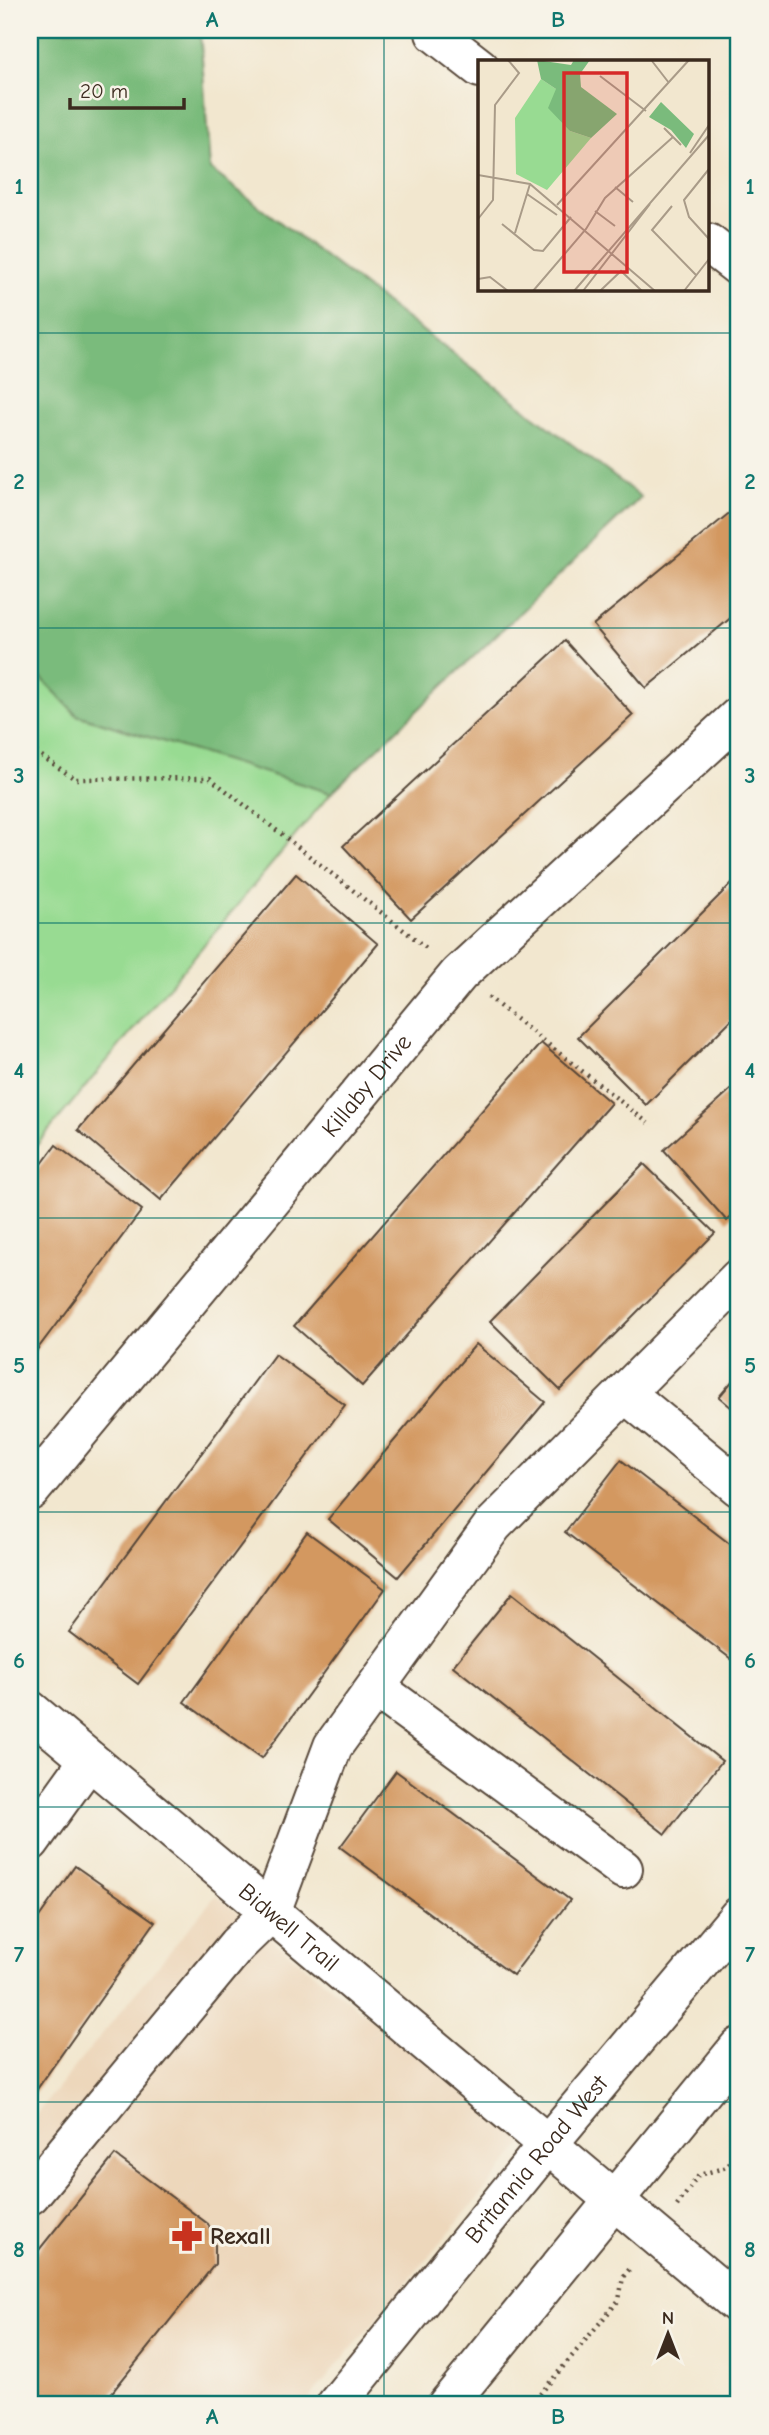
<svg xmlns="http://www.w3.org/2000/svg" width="769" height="2435" viewBox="0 0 769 2435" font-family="'Comic Neue',sans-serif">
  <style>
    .built { fill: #edd7bb }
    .green { fill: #98db92; stroke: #6a8258; stroke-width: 2 }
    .forest { fill: #7abb7c; stroke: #5a724d; stroke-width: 2 }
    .building { fill: #d39860 }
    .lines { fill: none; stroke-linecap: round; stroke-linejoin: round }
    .minor-casing { stroke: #564639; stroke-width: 42 }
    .major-casing { stroke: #564639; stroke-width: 42 }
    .path { stroke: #564639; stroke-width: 4.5; stroke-dasharray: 2 5; stroke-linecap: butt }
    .minor { stroke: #fff; stroke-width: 38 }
    .major { stroke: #fff; stroke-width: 38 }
    .grid { fill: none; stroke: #0f766e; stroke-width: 2; stroke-opacity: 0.55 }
    .labels { text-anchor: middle; stroke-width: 6; stroke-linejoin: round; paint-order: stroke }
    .street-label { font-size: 24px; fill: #3b2a1e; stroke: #f7f3e8 }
    .poi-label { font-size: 24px; font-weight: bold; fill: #3b2a1e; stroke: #f7f3e8; text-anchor: start }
    .inset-road { fill: none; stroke: #a99b88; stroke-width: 2 }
    .view { fill: #d62828; fill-opacity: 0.15; stroke: #d62828; stroke-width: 3.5 }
    .inset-edge { fill: none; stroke: #3b2a1e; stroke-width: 3.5 }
    .neatline { fill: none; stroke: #0f766e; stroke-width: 2.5 }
    .grid-label { font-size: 23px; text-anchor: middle; font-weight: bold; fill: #0f766e }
  </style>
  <rect width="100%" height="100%" fill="#f7f3e8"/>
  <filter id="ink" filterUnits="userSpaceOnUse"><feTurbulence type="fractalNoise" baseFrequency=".0143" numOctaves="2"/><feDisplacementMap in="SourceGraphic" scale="14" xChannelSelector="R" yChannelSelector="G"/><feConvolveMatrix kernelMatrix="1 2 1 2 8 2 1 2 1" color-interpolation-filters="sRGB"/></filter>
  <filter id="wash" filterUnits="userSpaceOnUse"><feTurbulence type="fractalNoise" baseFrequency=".00686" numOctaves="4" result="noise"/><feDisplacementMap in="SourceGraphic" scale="28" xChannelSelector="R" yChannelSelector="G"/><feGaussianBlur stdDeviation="1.57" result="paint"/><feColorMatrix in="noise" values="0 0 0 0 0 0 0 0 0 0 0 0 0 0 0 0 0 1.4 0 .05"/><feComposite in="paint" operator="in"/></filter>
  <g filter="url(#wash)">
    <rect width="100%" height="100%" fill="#f2e7cf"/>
    <path class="built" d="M216,1895L525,2142L304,2405H30V2122Z"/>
    <path class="green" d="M30,666L77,715L331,793L30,1153Z"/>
    <path class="forest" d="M30,30H200L210,169L641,497L331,793L77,715L30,666Z"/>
    <g id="blocks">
      <g class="building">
        <path d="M739,505V611L646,688L593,625Z"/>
        <path d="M565,641L633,715L411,919L343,846Z"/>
        <path d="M296,874L378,944L161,1200L78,1130Z"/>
        <path d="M739,876V1012L646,1105L578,1037Z"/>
        <path d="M541,1043L611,1103L362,1386L294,1326Z"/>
        <path d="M739,1082V1210L727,1221L664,1150Z"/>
        <path d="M56,1145L142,1210L30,1359V1180Z"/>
        <path d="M644,1164L715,1233L560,1390L490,1321Z"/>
        <path d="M476,1344L545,1402L398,1577L328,1519Z"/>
        <path d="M275,1354L345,1405L138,1684L69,1632Z"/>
        <path d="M739,1373V1414L719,1397Z"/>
        <path d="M621,1460L739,1551V1665L565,1532Z"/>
        <path d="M307,1532L385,1589L262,1758L184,1702Z"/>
        <path d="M512,1593L722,1761L665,1834L453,1666Z"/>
        <path d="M396,1771L570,1900L513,1975L340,1847Z"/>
        <path d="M75,1866L155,1922L30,2099V1930Z"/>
        <path d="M115,2155L208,2224L215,2239V2264L102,2405H30V2261Z"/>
      </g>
    </g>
  </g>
  <g filter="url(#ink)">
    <use href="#blocks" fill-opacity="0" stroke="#564639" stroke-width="2"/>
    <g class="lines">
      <defs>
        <g id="minor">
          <path d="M435,33L480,68"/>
          <path d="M708,243L739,267"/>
          <path d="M625,1393L739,1487"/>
          <path id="s1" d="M30,1491L459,974L739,716"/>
          <path d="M376,1688L623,1869"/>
          <path id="s2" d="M30,1710L739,2305"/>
          <path d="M30,1842L89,1760"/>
          <path d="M30,2195L237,1945L271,1912L333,1746L493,1525L739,1278"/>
        </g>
        <g id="major">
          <path id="s3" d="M336,2405L548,2144L739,1916"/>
          <path d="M447,2405L739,2047"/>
        </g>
      </defs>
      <use href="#minor" class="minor-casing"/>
      <use href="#major" class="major-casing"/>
      <g class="path">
        <path d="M30,748L75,779L210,778L429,950"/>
        <path d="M488,997L648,1123"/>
        <path d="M677,2206L699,2175L727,2167L739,2151"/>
        <path d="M531,2405L619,2300L623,2277L632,2266"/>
      </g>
      <use href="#minor" class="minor"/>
      <use href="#major" class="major"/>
    </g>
  </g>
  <path class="grid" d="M384,30V2405M30,333H739M30,628H739M30,923H739M30,1218H739M30,1512H739M30,1807H739M30,2102H739"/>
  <defs>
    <symbol id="pharmacy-bare" viewBox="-9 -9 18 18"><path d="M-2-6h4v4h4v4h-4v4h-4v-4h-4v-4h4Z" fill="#c8321e" stroke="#f7f3e8" stroke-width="2.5" paint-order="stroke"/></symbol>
  </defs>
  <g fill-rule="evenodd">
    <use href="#pharmacy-bare" x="165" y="2214" width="44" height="44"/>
  </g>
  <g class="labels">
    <g class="street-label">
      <text dy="8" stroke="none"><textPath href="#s1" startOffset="527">Killaby Drive</textPath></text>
      <text dy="8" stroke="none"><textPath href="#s2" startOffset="338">Bidwell Trail</textPath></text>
      <text dy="8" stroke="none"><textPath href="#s3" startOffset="317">Britannia Road West</textPath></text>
    </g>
    <g class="poi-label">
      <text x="210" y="2244">Rexall</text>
    </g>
  </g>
  <g transform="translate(478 60)">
    <rect width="231" height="231" fill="#f2e7cf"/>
    <path d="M63,19L78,29L92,71L113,78L69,130L38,114L37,58Z" fill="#98db92"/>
    <path d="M59,0L93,5L96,0H112L102,14L103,27L139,54L113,78L92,71L70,48L78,29L63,19ZM183,42L216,74L208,88L193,70L171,57Z" fill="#7abb7c"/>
    <path class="inset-road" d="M174,1L191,23M122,16L168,51M186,68L203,85M212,93L231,65M231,109L206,140L211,157L231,179M0,115L52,124L177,231M137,127L155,142M49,134L79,155M79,145L211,0M194,146L174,170L218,215M117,151L137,166M0,159L15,140L17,45L41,13L30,0M24,164L56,190L65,191L93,157M37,173L52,124M0,219L12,217L30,231M55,231L108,169L127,138L195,77M96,231L231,75M105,231L172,144M122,231L143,211L164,231M206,231L231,199"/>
    <path class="view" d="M86,13H149V212H86Z"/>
    <rect width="231" height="231" class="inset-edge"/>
  </g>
  <rect width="769" height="2435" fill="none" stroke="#f7f3e8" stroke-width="77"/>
  <g transform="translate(668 2334)" stroke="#f7f3e8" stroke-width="5" paint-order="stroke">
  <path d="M0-5L12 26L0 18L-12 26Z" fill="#3b2a1e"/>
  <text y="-10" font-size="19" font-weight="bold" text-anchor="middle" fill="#3b2a1e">N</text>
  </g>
  <path d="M70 98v10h114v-10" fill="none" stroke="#3b2a1e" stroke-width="3.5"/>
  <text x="80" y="98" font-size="21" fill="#3b2a1e" stroke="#f7f3e8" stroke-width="5" paint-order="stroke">20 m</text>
  <rect x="38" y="38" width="692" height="2358" class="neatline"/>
  <g class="grid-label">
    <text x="212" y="27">A</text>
    <text x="558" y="27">B</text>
    <text x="19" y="194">1</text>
    <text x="750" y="194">1</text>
    <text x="19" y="489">2</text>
    <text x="750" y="489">2</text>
    <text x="19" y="783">3</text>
    <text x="750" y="783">3</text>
    <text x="19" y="1078">4</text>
    <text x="750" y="1078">4</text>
    <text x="19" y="1373">5</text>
    <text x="750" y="1373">5</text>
    <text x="19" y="1668">6</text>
    <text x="750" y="1668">6</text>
    <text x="19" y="1962">7</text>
    <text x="750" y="1962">7</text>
    <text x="19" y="2257">8</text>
    <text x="750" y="2257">8</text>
    <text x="212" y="2424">A</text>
    <text x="558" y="2424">B</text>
  </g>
</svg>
